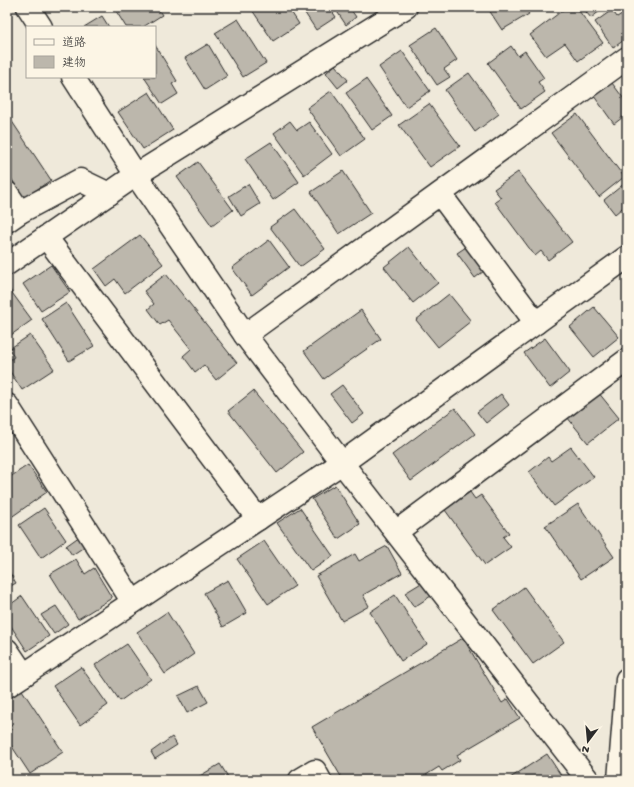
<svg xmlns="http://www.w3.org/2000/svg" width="634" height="787" viewBox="0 0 634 787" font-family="'Gochi Hand','Klee One',sans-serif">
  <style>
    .building { fill: #bcb7ac; stroke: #2b2b2b }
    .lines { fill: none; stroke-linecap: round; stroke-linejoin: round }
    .minor-casing { stroke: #2b2b2b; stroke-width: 25 }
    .minor { stroke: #fcf5e5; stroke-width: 22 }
  </style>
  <rect width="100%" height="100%" fill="#efe9da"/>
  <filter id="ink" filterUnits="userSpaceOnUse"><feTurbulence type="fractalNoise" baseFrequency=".025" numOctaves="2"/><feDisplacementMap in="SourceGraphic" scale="8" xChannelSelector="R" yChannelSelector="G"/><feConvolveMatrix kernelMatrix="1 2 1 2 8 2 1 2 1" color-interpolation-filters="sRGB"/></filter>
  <g filter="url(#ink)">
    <g class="building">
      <path d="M122,7H157L162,15L143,27H126L116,11Z"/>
      <path d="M250,7H288L299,24L273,41Z"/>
      <path d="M301,7H329L336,17L316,30Z"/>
      <path d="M334,7H349L356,17L346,25Z"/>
      <path d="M487,7H524L529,14L502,30Z"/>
      <path d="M567,7H576L603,43L578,61L565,43L546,56L530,35Z"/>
      <path d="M582,7H605L591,18Z"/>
      <path d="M612,10L617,17L627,11V38L613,48L595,22Z"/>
      <path d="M102,16L109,27H84Z"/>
      <path d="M238,19L266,63L243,77L215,33Z"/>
      <path d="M436,28L457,60L444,69L450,77L437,85L410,45Z"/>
      <path d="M208,44L227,76L205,90L185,58Z"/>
      <path d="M155,45L177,81L172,84L178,94L162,104L144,77H155Z"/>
      <path d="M511,46L518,56L525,51L544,78L538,82L545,92L521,109L488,63Z"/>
      <path d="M402,51L430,91L406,107L379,67Z"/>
      <path d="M335,65L348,80L338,88L326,73Z"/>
      <path d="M469,73L499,114L475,132L445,90Z"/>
      <path d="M366,79L392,116L372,130L346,93Z"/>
      <path d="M609,79L627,103V114L614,124L591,92Z"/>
      <path d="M331,91L365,139L341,156L307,108Z"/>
      <path d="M149,92L173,130L143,149L118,112Z"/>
      <path d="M429,104L460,146L430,167L399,125Z"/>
      <path d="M7,114L51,180L24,198L7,172Z"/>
      <path d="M577,114L624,177L599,197L551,133Z"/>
      <path d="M290,121L297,130L309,122L332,154L304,175L274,133Z"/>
      <path d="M271,142L299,182L273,200L245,159Z"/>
      <path d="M198,162L233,210L212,226L177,177Z"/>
      <path d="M343,171L371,213L339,234L311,192Z"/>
      <path d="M518,172L572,242L548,260L541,251L535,256L495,202L501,198L494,189Z"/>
      <path d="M625,183L627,185V204L615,214L604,200Z"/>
      <path d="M248,184L260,204L241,216L229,196Z"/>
      <path d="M295,209L325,249L300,267L270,227Z"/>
      <path d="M140,235L163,264L125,293L115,279L106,286L94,269Z"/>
      <path d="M269,240L289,267L252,295L232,268Z"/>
      <path d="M409,247L438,283L413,303L384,267Z"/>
      <path d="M466,247L484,271L475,278L457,253Z"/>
      <path d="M51,265L70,292L41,311L23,284Z"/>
      <path d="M166,274L237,363L216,380L204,365L195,372L183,356L191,349L168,320L160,325L148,309L154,304L144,291Z"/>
      <path d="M7,286L32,320L7,338Z"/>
      <path d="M449,294L471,321L438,347L416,320Z"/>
      <path d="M66,303L94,346L69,361L42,319Z"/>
      <path d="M594,307L619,337L594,357L570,327Z"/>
      <path d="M361,310L381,339L324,379L304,351Z"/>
      <path d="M30,335L54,369L22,390L7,367V362L14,357L9,349Z"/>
      <path d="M545,338L570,372L550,388L524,353Z"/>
      <path d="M342,385L364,414L352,423L330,394Z"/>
      <path d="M253,391L303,452L277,473L228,411Z"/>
      <path d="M598,392L619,418L588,443L567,417Z"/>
      <path d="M501,394L509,405L486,423L477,412Z"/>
      <path d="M455,408L475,434L411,481L392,455Z"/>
      <path d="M571,447L594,477L554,506L529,472L548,457L551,461Z"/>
      <path d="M28,465L47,492L10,518L7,513V479Z"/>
      <path d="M335,485L360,524L338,539L312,499Z"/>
      <path d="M470,492L475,499L481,495L509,533L503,537L511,547L485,565L445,510Z"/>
      <path d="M578,504L614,557L581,579L545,526Z"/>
      <path d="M44,508L66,540L41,558L19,525Z"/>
      <path d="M300,508L333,556L311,571L277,523Z"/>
      <path d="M80,536L87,545L72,555L66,546Z"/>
      <path d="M264,541L295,586L268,604L237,559Z"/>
      <path d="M387,546L402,573L363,595L369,606L342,621L316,576L355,554L359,561Z"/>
      <path d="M76,559L85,574L94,568L112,598L78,619L50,574Z"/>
      <path d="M7,568L16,583L7,588Z"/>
      <path d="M228,580L247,613L223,627L204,593Z"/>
      <path d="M423,582L431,596L414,607L405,593Z"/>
      <path d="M524,587L564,642L533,664L493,610Z"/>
      <path d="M395,595L427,644L401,661L370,612Z"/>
      <path d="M22,596L49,636L27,651L7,620V607Z"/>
      <path d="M56,606L68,624L54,634L41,615Z"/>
      <path d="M167,612L194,654L165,674L137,632Z"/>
      <path d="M463,638L502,703L508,699L520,718L457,755L460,760L442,771L439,767L418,780H343L312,727Z"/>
      <path d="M127,644L151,679L120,701L95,665Z"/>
      <path d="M81,667L108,705L80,725L53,686Z"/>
      <path d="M199,686L208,702L187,713L178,696Z"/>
      <path d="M22,690L63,752L30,774L7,739V733L13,728L7,719V700Z"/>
      <path d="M172,737L177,745L155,759L151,752Z"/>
      <path d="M547,754L564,780H507Z"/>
      <path d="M220,764L230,780H193Z"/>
    </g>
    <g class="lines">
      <defs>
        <g id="minor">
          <path d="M28,7L41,27"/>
          <path d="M73,77L136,175L245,335L342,463L588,780"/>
          <path d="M7,193L20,212"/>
          <path d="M440,194L536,323"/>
          <path d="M7,221L20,212L80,180L109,194"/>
          <path d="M46,237L258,519"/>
          <path d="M7,264L136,175L406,7"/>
          <path d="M245,335L627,58"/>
          <path d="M7,405L133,602"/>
          <path d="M396,532L627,360"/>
          <path d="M7,650L24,675"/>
          <path d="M7,686L342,463L627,257"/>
          <path d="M300,780L315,771L320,780"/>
          <path d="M619,780L627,679"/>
        </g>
      </defs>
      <use href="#minor" class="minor-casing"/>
      <use href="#minor" class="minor"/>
    </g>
  </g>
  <rect width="634" height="787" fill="none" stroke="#fcf5e5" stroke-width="24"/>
  <rect x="12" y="12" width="610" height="763" fill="none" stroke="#2b2b2b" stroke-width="1.5" filter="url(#ink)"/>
  <rect x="26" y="26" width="130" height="52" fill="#fcf5e5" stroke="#a8a49b"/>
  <rect x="34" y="39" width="20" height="6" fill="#fcf5e5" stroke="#a8a49b"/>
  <text x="62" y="46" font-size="12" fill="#2b2b2b">道路</text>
  <rect x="34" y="56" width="20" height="12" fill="#bcb7ac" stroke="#a8a49b"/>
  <text x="62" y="66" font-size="12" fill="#2b2b2b">建物</text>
  <g transform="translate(588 741) rotate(196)" stroke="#fcf5e5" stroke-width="3" paint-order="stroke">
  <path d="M0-3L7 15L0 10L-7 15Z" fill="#2b2b2b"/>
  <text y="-6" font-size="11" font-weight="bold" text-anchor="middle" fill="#2b2b2b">N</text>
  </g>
</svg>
